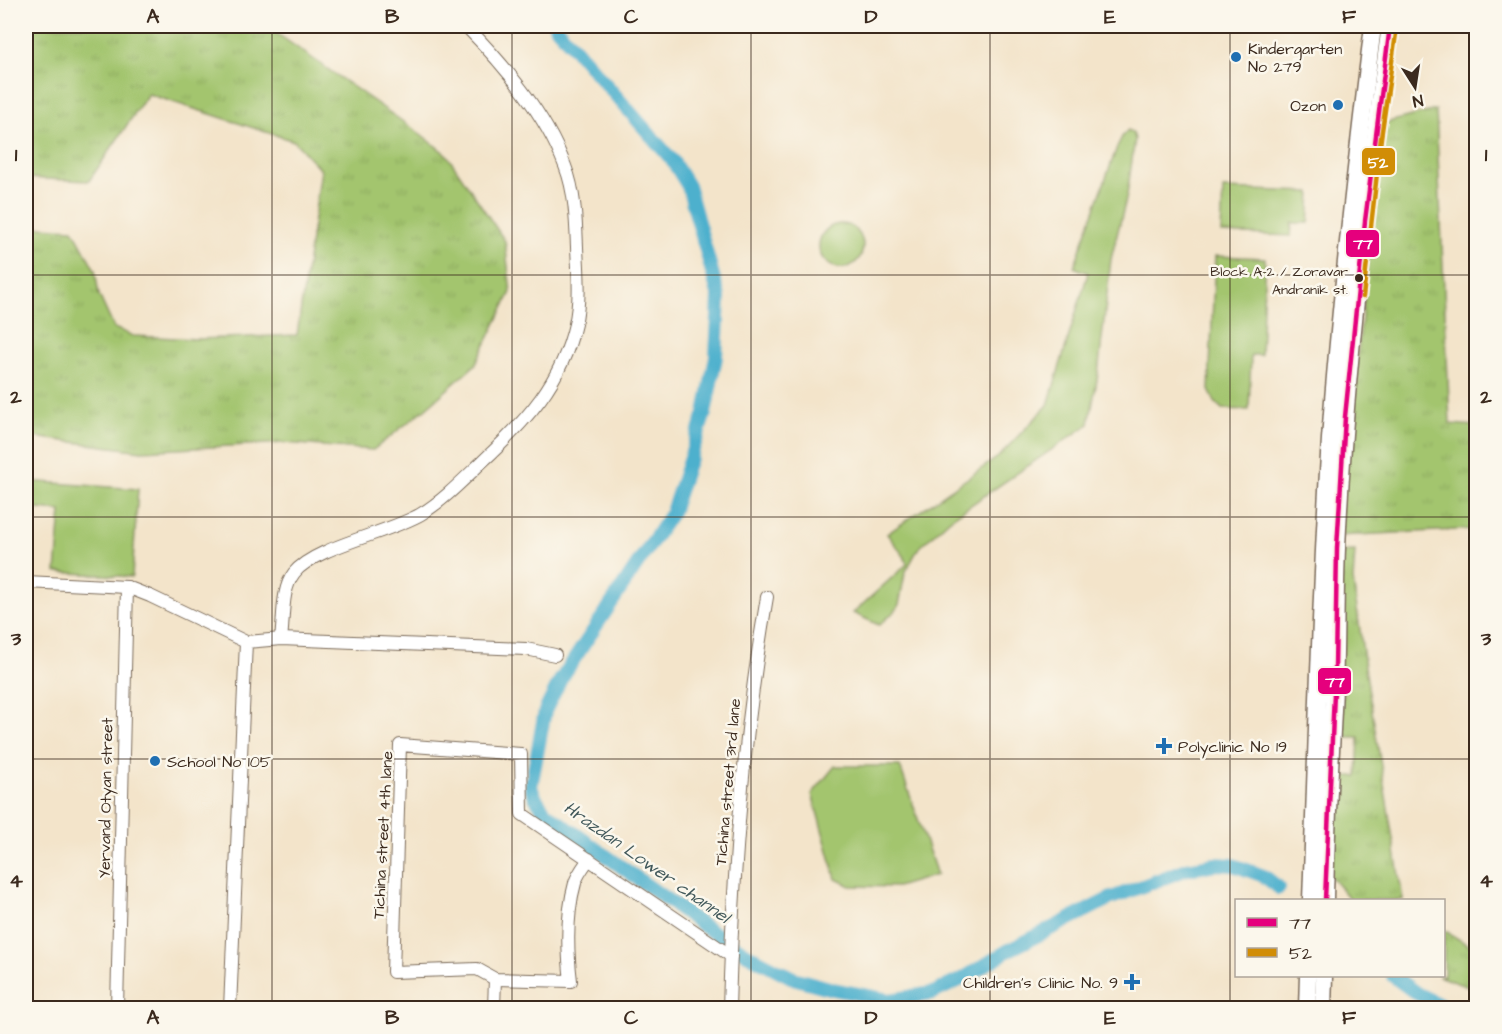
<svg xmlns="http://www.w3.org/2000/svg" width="1502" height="1034" viewBox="0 0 1502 1034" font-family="'Architects Daughter',sans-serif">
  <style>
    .grass { fill: #a3c56e; stroke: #6f7846; stroke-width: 1.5 }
    .park { fill: url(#park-tufts); stroke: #6f7846; stroke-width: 1.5 }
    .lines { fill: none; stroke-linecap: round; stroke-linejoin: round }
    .canal { stroke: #4eb0cd; stroke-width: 14 }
    .minor-casing { stroke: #7b6b5a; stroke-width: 14 }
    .secondary-casing { stroke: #7b6b5a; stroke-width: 19 }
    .minor { stroke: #fff; stroke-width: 12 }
    .secondary { stroke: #fff; stroke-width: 16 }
    .bus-1-casing { stroke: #fbf7ec; stroke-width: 9 }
    .bus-2-casing { stroke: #fbf7ec; stroke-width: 9 }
    .bus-1 { stroke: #e5007d; stroke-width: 4.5 }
    .bus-2 { stroke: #d18d06; stroke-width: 4.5 }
    .grid { fill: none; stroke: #3b2a1e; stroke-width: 1.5; stroke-opacity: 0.55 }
    .poi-dot { fill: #1f6fb2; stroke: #fbf7ec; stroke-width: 2 }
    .bus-dot { fill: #3b2a1e; stroke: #fbf7ec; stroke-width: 2 }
    .labels { text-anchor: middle; stroke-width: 5; stroke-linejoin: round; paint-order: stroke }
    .bus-label { font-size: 14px; fill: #3b2a1e; stroke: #fbf7ec; text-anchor: end }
    .poi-label { font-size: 16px; fill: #3b2a1e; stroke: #fbf7ec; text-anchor: start }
    .street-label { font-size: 16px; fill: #3b2a1e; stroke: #fbf7ec }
    .water-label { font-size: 18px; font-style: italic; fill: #42595b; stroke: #fbf7ec }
    .line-badge { stroke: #fbf7ec; stroke-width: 2 }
    .badge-label { font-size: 16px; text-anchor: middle; font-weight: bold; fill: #fff }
    .neatline { fill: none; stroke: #3b2a1e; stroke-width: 2 }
    .grid-label { font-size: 20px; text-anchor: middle; font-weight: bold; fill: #3b2a1e }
  </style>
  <defs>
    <pattern id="park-tufts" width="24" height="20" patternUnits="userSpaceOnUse" patternTransform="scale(1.5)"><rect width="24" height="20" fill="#a3c56e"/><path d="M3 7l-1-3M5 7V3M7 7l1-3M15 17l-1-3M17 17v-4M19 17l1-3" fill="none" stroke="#8da95f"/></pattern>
  </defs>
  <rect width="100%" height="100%" fill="#fbf7ec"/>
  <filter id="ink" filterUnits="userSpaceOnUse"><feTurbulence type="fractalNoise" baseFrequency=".0167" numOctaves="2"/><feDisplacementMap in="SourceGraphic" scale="12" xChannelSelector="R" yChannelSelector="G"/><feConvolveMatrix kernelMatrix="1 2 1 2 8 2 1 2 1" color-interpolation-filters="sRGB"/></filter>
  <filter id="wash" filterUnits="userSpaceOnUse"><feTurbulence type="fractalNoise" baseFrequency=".008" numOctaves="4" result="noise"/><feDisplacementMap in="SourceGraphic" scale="24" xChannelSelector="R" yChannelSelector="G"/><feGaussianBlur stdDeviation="1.35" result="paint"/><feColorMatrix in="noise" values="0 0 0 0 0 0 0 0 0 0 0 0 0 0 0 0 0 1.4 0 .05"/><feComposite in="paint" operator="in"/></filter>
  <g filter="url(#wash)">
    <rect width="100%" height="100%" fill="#f3e4ca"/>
    <g class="grass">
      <path d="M1128,130L1133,133L1135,139L1127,195L1111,259L1098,374L1089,424L949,520L918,549L905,573L899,605L895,611L879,625L853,613L907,564L904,556L887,534L998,457L1048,405L1088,273L1074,267L1117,147L1123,135Z"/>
      <path d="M1223,189L1311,192L1309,223H1292L1291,236L1221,233Z"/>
      <circle cx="841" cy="246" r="22"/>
      <path d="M1215,256L1265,258L1261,355H1251L1249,410L1222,409L1215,402L1209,390Z"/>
      <path d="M26,481L138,489L132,577L56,572L61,511L26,508Z"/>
      <path d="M835,766H900L937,875L897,887L850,886L836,879L812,794Z"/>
    </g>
    <g class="park">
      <path d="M26,26H266L422,135L447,155L505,241L511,292L475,365L424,410L373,450L284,443L142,451L26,436V226L73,229L95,270L99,295L114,328L133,336L198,339L297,335L321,170L294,141L148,94L89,181L26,178Z"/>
      <path d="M1436,110L1450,424L1476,426V529L1337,536L1384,123Z"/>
      <path d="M1355,551L1353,580L1366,674L1403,900H1351L1329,875L1327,776H1357L1359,737H1328L1335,552Z"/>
      <path d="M1444,930L1476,950V990L1438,976H1444Z"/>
    </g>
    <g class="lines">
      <g class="canal">
        <path d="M555,26L672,160L688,186L719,297L716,357L705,413L672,512L561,679L545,711L531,787L535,797L545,812L708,929L747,954L793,978L833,989L890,1000L933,993L964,978L1009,950L1109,899L1187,869L1215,864L1233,865L1264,876L1279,888"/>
        <path d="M1393,976L1416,993L1446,1008"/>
      </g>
    </g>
  </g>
  <g filter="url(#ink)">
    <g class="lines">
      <defs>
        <g id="minor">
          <path d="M26,582L127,587L150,596L246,642"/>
          <path d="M281,639C284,618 281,590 294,573C314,547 389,533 421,514C444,500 464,479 483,461C526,421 562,382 575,324C581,298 578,272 577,247C576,220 575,191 565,166C545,113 505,66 466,26"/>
          <path d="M589,859C584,866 577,875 575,883C566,915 567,948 571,981L495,979L477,969L393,972L400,745L521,754L522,814L731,956"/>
          <path d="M117,1008L127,587"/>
          <path d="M230,1008L246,642L281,639L526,649L555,655"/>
          <path d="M494,1008L495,979"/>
          <path d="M729,1008C733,870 743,733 767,597"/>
        </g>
        <g id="secondary">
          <path d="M1311,900C1317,747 1320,593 1330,439C1340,301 1356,163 1373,26"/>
          <path d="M1325,900C1326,830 1331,759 1334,688C1336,641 1335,594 1337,548C1345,373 1366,199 1390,26"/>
          <path d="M1307,1008L1308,976"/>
          <path d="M1323,1008L1324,976"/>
        </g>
      </defs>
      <use href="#minor" class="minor-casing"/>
      <use href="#secondary" class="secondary-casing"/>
      <use href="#minor" class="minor"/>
      <use href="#secondary" class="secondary"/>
      <defs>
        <path id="bus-1" d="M1325,900L1335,670L1337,548L1345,417L1365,221L1390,26"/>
        <path id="bus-2" d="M1363,297L1381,138L1397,27"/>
      </defs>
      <use href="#bus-1" class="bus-1-casing"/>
      <use href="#bus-2" class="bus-2-casing"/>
      <use href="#bus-1" class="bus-1"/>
      <use href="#bus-2" class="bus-2"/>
    </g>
  </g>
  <path class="grid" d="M272,26V1008M512,26V1008M751,26V1008M990,26V1008M1230,26V1008M26,275H1476M26,517H1476M26,759H1476"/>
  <g class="poi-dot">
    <circle cx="1236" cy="57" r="6"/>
    <circle cx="1338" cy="105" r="6"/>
    <path d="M1161 737h6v6h6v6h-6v6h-6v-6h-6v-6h6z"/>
    <circle cx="155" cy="761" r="6"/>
    <path d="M1129 973h6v6h6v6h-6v6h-6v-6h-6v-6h6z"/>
  </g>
  <circle class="bus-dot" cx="1359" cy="278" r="5"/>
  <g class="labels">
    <g class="bus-label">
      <text x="1348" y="276">Block A-2 / Zoravar<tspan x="1348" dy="18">Andranik st.</tspan></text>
    </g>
    <g class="poi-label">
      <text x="1248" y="54">Kindergarten<tspan x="1248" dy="18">No 279</tspan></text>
      <text x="1326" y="111" text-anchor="end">Ozon</text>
      <text x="1178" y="752">Polyclinic No 19</text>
      <text x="167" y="767">School No 105</text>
      <text x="1118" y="988" text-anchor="end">Children's Clinic No. 9</text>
    </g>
    <g class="street-label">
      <text transform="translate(727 782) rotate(-85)" y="6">Tichina street 3rd lane</text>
      <text transform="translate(105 798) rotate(-89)" y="6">Yervand Otyan street</text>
      <text transform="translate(382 835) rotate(-87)" y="6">Tichina street 4th lane</text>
    </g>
    <g class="water-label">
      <text transform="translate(647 862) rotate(35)" y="6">Hrazdan Lower channel</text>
    </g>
  </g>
  <g class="line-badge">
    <rect x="1361" y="147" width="35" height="29" rx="6" fill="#d18d06"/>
    <rect x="1345" y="229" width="35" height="29" rx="6" fill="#e5007d"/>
    <rect x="1317" y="667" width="35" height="28" rx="6" fill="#e5007d"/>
  </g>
  <g class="badge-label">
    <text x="1378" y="168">52</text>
    <text x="1363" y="249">77</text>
    <text x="1335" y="687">77</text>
  </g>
  <rect width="1502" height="1034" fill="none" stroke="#fbf7ec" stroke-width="66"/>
  <rect x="1235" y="899" width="210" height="78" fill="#fbf7ec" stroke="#aea59a" stroke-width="1.5"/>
  <rect x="1247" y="918" width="30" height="9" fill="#e5007d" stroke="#aea59a" stroke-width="1.5"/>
  <text x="1289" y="929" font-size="18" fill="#3b2a1e">77</text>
  <rect x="1247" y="948" width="30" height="9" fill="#d18d06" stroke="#aea59a" stroke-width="1.5"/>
  <text x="1289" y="959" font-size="18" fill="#3b2a1e">52</text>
  <g transform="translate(1415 87) rotate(168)" stroke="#fbf7ec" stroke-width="4.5" paint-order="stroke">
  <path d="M0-4.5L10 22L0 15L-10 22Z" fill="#3b2a1e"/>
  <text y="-9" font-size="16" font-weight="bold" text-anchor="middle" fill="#3b2a1e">N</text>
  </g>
  <rect x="33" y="33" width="1436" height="968" class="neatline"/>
  <g class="grid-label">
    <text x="153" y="23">A</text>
    <text x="392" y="23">B</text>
    <text x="631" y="23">C</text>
    <text x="871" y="23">D</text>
    <text x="1110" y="23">E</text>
    <text x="1349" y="23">F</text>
    <text x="16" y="161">1</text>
    <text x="1486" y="161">1</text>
    <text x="16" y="403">2</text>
    <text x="1486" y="403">2</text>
    <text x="16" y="645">3</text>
    <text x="1486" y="645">3</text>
    <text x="16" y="887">4</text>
    <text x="1486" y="887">4</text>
    <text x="153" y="1024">A</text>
    <text x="392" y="1024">B</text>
    <text x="631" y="1024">C</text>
    <text x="871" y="1024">D</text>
    <text x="1110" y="1024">E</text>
    <text x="1349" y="1024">F</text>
  </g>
</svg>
